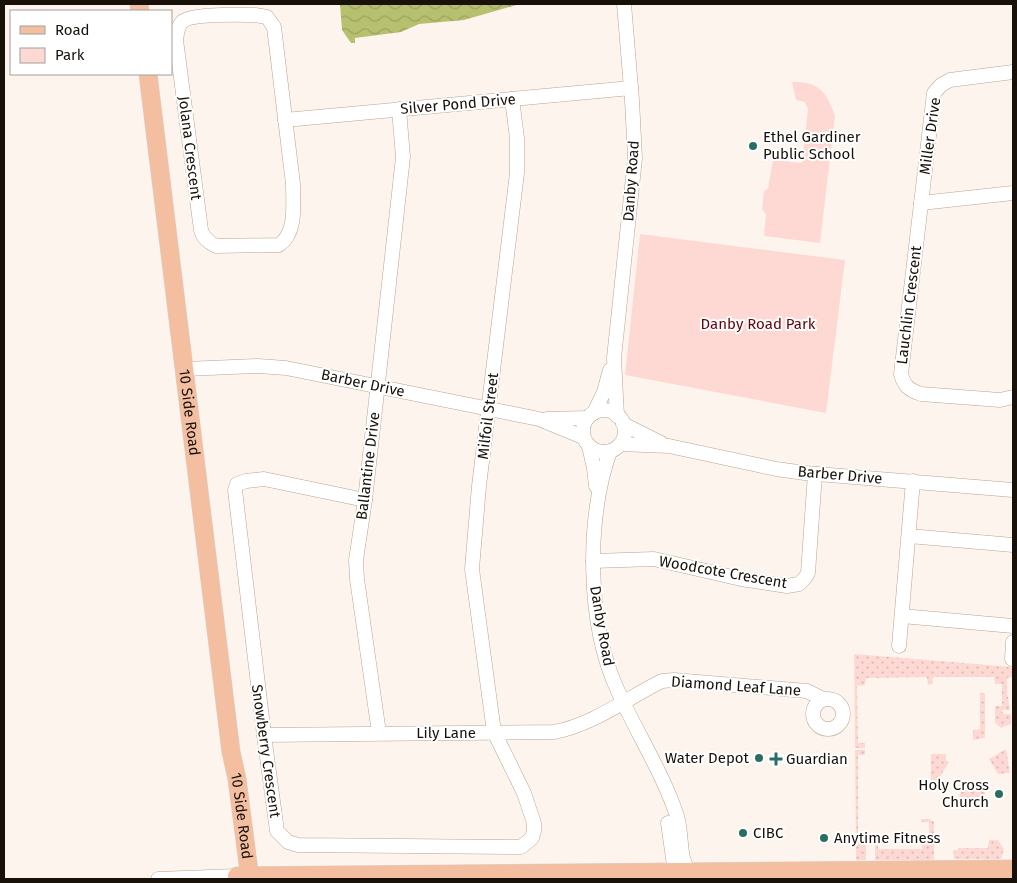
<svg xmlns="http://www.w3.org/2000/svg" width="1017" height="883" viewBox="0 0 1017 883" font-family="'Fira Sans',sans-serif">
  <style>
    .grass { fill: url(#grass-dots) }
    .green { fill: #fed9d4 }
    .water { fill: url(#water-waves) }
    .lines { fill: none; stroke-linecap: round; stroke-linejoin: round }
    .minor-casing { stroke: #b6a591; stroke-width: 15 }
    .major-casing { stroke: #d5d4d3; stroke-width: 19 }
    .minor { stroke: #fff; stroke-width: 14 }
    .major { stroke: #f4bea1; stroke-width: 18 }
    .poi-dot { fill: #286e63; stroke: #fff; stroke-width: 2 }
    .labels { text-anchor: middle; stroke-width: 4; stroke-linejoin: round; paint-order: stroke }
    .street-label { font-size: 15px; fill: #17110a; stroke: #fff }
    .poi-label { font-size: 15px; fill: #17110a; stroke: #fff; text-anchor: start }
    .park-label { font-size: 15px; fill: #6a0008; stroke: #fff }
  </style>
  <defs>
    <pattern id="grass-dots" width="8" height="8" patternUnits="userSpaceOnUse" patternTransform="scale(1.25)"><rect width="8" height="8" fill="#fed9d4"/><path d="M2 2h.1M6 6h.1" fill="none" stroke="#d9b9b5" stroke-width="1.8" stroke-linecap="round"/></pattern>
    <pattern id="water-waves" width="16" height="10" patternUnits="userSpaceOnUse" patternTransform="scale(1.25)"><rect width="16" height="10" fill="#b6c06f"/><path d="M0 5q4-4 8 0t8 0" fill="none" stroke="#9ca45f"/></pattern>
  </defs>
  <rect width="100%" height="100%" fill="#fdf5ed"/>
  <g class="grass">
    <path d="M854,654L1013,667L1012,677L1007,678V696L1008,697L1010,710H1002L1003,714H1011V724L1001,728L995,723V706H1002V684H995L994,677H933L932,684L928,685L927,677L866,678L865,685L857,686L858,743H865V748H855Z"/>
    <path d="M980,693H985V738L973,740V730L980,729Z"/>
    <path d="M1006,749L1010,773L998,774L989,759Z"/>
    <path d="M855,750H865V755H858V842H866V860H856Z"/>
    <path d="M931,754H946V760L949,762L938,780L936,787L931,790Z"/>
    <path d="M967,781L985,788V800H977V805L956,806L961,791Z"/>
    <path d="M921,819H930L934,822V860H875V842H878V849H922V840H929V822H921Z"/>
    <path d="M989,840H998L1004,849L1001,859H954L953,850H958V848H988Z"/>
  </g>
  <g class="green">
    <path d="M792,82C819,81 827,92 835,116L820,243L764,236L766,214L762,209L764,191L768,188L773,160L802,163L808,109L805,102L796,100Z"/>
    <path d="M640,234L845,260L826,413L625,375Z"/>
  </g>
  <path class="water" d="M340,4H520L464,20L419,24L401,32L355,38V43H351L342,30Z"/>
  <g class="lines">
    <defs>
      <g id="minor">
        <path d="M255,15L267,17L274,27L293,184C293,204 297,233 279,245L216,246C208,242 203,238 201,230L176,40C177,34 177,27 182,22C191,13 241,15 255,15Z"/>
        <path d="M1013,72L950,80L941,85L934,93L901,374C904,386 909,390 921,394L1000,400L1013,397"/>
        <path d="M285,120L631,88"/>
        <path d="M921,203L1013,193"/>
        <path d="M185,369L258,366L286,368L539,419L583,437"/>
        <circle cx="604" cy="431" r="21"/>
        <path d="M594,413L604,392L610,370"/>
        <path d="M617,416L614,358L635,158L632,100L624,4"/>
        <path d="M547,419L587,418"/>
        <path d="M623,424L661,443"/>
        <path d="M620,444L669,446L776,469L805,473L1013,490"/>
        <path d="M589,446L594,468L596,486"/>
        <path d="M610,451C586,520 587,623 617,689C636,732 662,771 677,816C681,830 680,844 683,858C685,865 689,871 690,879"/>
        <path d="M365,500L264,479L246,481L237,484L235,490L264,735L277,831L288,842L298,845L521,847L532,838L534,831V823L524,793L494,732L472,569L479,486L517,173V138L512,99"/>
        <path d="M909,536L1013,545"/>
        <path d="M593,561L654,559L741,579L787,586L799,584L805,578L808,573L815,474"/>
        <path d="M902,616L1013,626"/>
        <path d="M899,646L913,481"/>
        <path d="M1012,659L1013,642"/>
        <circle cx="828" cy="714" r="15"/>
        <path d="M379,733L357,579L356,560L365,500L403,157L399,109"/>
        <path d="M264,735L554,732C593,725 627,698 662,681L674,680L807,691L823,699"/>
        <path d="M668,823L676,879"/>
        <path d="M158,879L237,876"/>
      </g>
      <g id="major">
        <path d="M139,4L140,11"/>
        <path id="s1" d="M148,74L231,752L237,779L250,879"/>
        <path d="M237,876L1013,869"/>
      </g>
    </defs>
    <use href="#minor" class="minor-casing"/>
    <use href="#major" class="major-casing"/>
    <use href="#minor" class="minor"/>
    <use href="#major" class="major"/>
  </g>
  <g class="poi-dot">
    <circle cx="753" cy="146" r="5"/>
    <circle cx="759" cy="758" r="5"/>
    <path d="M773.5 751.5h5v5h5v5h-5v5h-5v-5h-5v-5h5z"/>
    <circle cx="999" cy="794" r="5"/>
    <circle cx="743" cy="833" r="5"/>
    <circle cx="824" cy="838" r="5"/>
  </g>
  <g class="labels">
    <g class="street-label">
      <text transform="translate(458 104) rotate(-5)" y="5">Silver Pond Drive</text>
      <text transform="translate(930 136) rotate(-82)" y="5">Miller Drive</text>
      <text transform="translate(190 148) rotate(83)" y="5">Jolana Crescent</text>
      <text transform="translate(631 181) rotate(-86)" y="5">Danby Road</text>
      <text transform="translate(909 305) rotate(-83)" y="5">Lauchlin Crescent</text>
      <text transform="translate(363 383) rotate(12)" y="5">Barber Drive</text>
      <text dy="5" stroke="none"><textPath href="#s1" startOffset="341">10 Side Road</textPath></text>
      <text transform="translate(488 416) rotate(-83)" y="5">Milfoil Street</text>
      <text transform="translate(368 466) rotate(-83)" y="5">Ballantine Drive</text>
      <text transform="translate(840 475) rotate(5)" y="5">Barber Drive</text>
      <text transform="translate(723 572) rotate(10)" y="5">Woodcote Crescent</text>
      <text transform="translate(602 626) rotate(80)" y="5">Danby Road</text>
      <text transform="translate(736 686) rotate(4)" y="5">Diamond Leaf Lane</text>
      <text x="446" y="738">Lily Lane</text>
      <text transform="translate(266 751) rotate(82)" y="5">Snowberry Crescent</text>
      <text dy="5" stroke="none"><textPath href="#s1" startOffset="748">10 Side Road</textPath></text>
    </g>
    <g class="poi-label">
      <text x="763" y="142">Ethel Gardiner<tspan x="763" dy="17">Public School</tspan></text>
      <text x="749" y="763" text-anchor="end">Water Depot</text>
      <text x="786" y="764">Guardian</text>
      <text x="989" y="790" text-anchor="end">Holy Cross<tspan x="989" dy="17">Church</tspan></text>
      <text x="753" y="838">CIBC</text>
      <text x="834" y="843">Anytime Fitness</text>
    </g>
    <g class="park-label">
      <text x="758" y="329">Danby Road Park</text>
    </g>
  </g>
  <rect width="1017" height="883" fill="none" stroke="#17110a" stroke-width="10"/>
  <rect x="10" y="10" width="162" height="65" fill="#ffffff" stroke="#a2a09d"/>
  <rect x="20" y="26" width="25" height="8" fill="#f4bea1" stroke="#a2a09d"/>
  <text x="55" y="35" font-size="15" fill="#17110a">Road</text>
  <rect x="20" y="48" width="25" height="15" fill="#fed9d4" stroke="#a2a09d"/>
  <text x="55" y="60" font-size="15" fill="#17110a">Park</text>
</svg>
